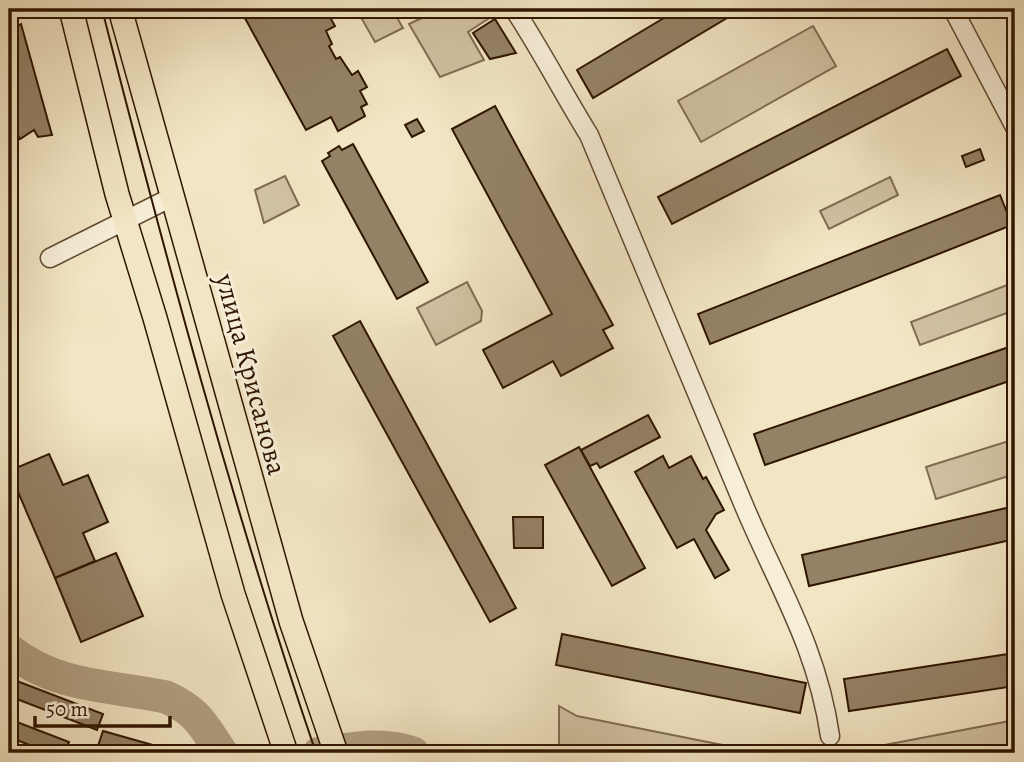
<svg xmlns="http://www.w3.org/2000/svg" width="1024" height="762" viewBox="0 0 1024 762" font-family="Alegreya,serif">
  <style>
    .green { fill: #d1c2a2; stroke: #806c52; stroke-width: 2 }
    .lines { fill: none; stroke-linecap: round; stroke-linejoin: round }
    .river { stroke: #b09f81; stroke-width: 33 }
    .building { fill: #948266; stroke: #2f1601; stroke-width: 2 }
    .minor-casing { stroke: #604a32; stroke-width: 21 }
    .major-casing { stroke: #2f1601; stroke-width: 26 }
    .minor { stroke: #f7eed8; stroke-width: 18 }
    .major { stroke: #f2e5c3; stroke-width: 23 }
    .tram { stroke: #2f1601; stroke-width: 2 }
    .labels { text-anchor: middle; stroke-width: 6; stroke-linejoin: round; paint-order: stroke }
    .street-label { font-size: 28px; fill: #2f1601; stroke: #f7eed8 }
  </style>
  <rect width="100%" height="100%" fill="#f2e5c3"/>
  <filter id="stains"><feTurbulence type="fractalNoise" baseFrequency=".00286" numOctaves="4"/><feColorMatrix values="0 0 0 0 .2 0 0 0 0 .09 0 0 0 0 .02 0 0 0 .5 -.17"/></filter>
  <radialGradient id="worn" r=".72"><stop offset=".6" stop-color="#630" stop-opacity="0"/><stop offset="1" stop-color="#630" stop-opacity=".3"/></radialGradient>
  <g class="green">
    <path d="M364,9H392L403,28L375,42L358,12Z"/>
    <path d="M441,9H454L457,13L465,9H490L494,15L468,32L484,60L440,77L409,24Z"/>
    <path d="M813,26L836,66L701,142L678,101Z"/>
    <path d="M285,176L299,205L264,223L255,190Z"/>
    <path d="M890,177L898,195L829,229L820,211Z"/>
    <path d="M467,282L482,311L481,321L436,345L417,308Z"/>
    <path d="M1015,282V310L920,345L911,322Z"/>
    <path d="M1015,439V474L936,499L926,467Z"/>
    <path d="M559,706L577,716L763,753H559Z"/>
    <path d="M1015,720V753H843Z"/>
  </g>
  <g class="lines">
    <g class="river">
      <path d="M9,650C57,688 109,685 166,697C199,712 203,726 222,753"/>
      <path d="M319,753C351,749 383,742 413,753"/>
    </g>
  </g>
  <g class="building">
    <path d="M240,9H316L319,14L326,10L335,26L326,31L332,44L329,46L336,59L340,57L352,75L358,71L367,87L360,91L367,104L361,107L365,116L338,131L331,117L306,130Z"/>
    <path d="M679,9H742L593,98L577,70Z"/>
    <path d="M495,19L516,53L490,59L473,33Z"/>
    <path d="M21,24L48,121L52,135L38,137L34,130L20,139L9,121V32Z"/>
    <path d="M947,49L961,76L672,224L658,197Z"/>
    <path d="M495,106L613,325L603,330L613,348L561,376L553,361L503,388L483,350L552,314L452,129Z"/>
    <path d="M417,119L424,131L412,137L405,125Z"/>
    <path d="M353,144L428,282L397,299L322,161L330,156L328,153L339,146L342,150Z"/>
    <path d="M980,149L984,160L966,167L962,156Z"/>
    <path d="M1000,195L1012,225L710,344L698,314Z"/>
    <path d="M360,321L516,608L490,622L333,336Z"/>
    <path d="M1015,345V379L765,465L754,434Z"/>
    <path d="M648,415L660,437L600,468L597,463L590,466L581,450Z"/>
    <path d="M579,447L645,568L612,586L545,465Z"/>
    <path d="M49,454L63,485L88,475L108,522L83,533L95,561L55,578L9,471Z"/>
    <path d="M663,456L669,468L691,456L703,479L706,477L724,510L716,514L706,530L729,570L715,578L694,539L677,548L635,472Z"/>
    <path d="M1015,506V539L809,586L802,555Z"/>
    <path d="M513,517H543V548H514Z"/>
    <path d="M116,553L143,616L81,642L55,578Z"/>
    <path d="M562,634L806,683L800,713L556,665Z"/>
    <path d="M1015,653V686L849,711L844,679Z"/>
    <path d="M9,678L103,714L97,730L9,696Z"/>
    <path d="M9,719L69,742L64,753H50L9,737Z"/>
    <path d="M103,731L181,753H125L98,746Z"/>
  </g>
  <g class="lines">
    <defs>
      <g id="minor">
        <path d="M514,9C541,50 563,93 589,135C641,259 693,384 745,508C779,588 817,647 830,736"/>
        <path d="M953,9L1015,127"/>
        <path d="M50,258L174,196"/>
      </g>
      <g id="major">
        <path d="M71,9L117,194L155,318L233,594L286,753"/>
        <path d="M120,9L291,621L336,753"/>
      </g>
    </defs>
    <use href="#minor" class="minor-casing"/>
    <use href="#major" class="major-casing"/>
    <use href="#minor" class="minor"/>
    <use href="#major" class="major"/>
    <path class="tram" d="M102,9C166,259 233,509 316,753"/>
  </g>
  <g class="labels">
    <g class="street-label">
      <text transform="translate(252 374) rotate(75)" y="10">улица Крисанова</text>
    </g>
  </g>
  <rect width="1024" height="762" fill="none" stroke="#f2e5c3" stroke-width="35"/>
  <rect x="10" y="10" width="1003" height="741" fill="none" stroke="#2f1601" stroke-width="3.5"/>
  <rect x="18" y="18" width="989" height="727" fill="none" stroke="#2f1601" stroke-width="2"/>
  <path d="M35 716v10h135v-10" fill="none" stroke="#2f1601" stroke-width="3.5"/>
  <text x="46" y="716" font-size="21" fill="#2f1601" stroke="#f7eed8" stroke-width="5" paint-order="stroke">50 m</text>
  <rect width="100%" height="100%" filter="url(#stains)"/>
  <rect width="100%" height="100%" fill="url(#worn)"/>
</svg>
